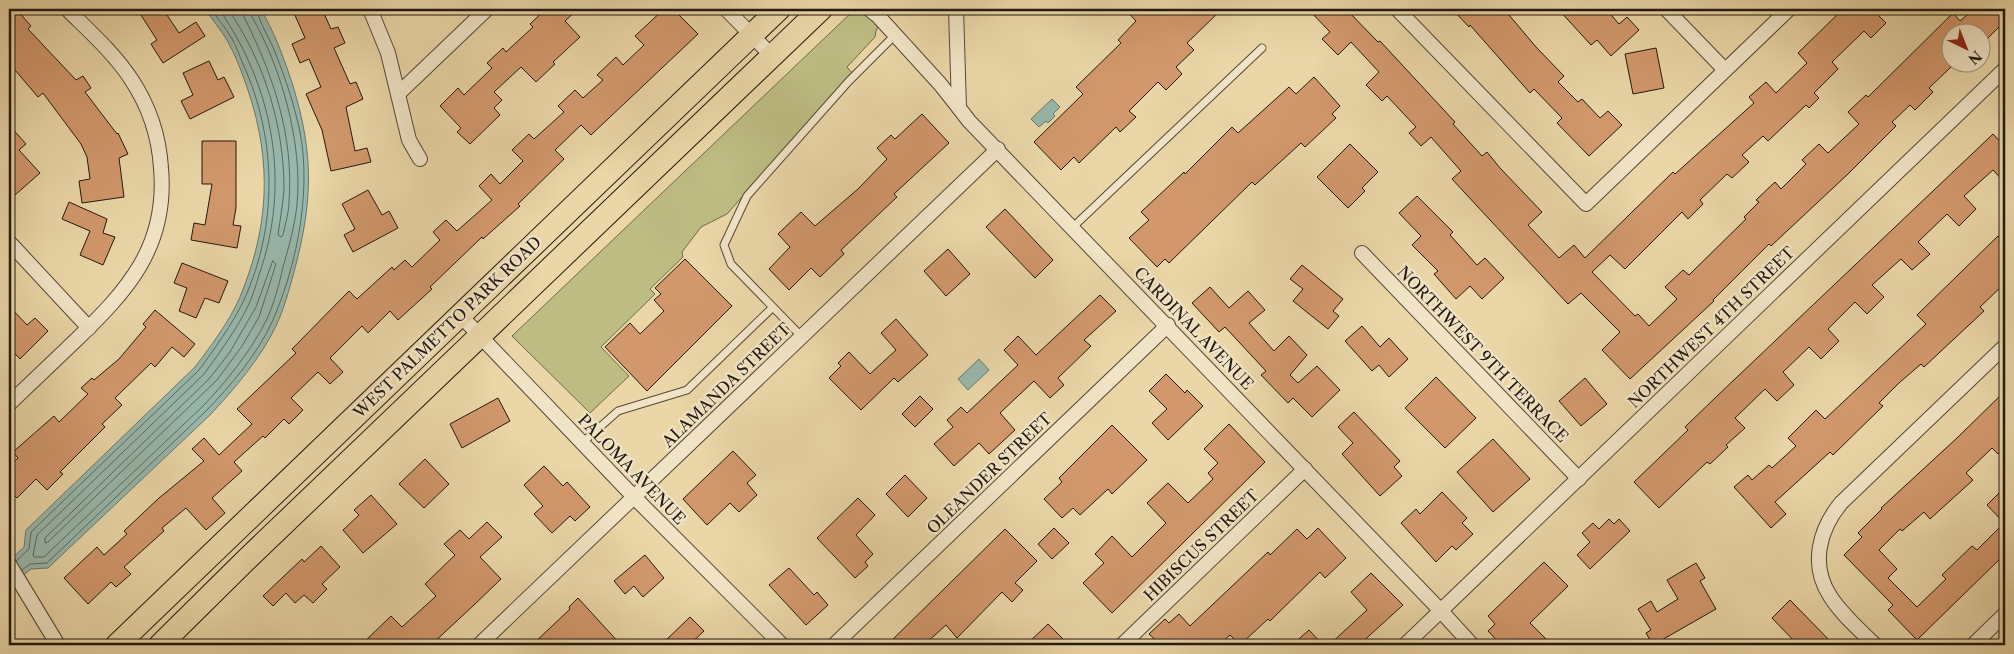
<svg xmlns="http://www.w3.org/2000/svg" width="2014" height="654" viewBox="0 0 2014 654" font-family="'Libre Caslon Text',serif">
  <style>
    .green { fill: #bdbc83; stroke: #706a4a }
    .water { fill: #98b8ad; stroke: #69786e }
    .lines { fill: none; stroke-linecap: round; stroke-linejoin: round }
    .shore { stroke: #5d685e; stroke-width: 1 }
    .building { fill: #d2986c; stroke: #221910 }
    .service-casing { stroke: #544836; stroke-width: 9 }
    .minor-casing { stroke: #544836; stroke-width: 16 }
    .primary-casing { stroke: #221910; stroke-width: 24 }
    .service { stroke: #f1e4c6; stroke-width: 7 }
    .minor { stroke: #f1e4c6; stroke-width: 14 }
    .primary { stroke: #ead6a7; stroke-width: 22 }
    .labels { text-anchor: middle; stroke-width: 4.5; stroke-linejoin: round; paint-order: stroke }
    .street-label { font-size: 16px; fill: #221910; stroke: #f1e4c6 }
  </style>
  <rect width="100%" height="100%" fill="#ead6a7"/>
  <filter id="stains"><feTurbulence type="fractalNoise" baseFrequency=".004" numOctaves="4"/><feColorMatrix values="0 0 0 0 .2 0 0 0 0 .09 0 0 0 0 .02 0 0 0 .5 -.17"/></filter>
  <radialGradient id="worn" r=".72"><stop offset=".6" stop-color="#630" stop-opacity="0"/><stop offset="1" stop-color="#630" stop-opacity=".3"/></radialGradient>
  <path class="green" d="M853,11L867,15L878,26L876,31L875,37L847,67L852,73L727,214L701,227L682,252L683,257L650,289L655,294L601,347L629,376L590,413L512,336Z"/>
  <g class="water">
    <path d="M205,9H260C273,27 286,64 293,86C314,155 313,201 294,272C289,290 284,309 276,326C260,359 235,388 211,414L48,568L31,569L9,587V561L24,547L26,530L195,367C211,346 229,322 240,297C269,227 272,164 249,93C243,75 236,56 227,40C220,29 212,19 205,9Z"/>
    <path d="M1052,99L1060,107L1053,114L1055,116L1048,123L1046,121L1039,127L1031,119Z"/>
    <path d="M979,359L989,370L968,390L958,379Z"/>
  </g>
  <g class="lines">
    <g class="shore">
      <path d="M219,9C274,88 291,184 259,275C256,285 253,295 249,304C237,329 220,352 204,374L37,535L33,555L34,557H44L203,406C227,381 250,352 266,321C274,304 279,285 283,267C289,246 295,225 297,204C303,144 281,66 251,15L250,9"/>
      <path d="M228,9C264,61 284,125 284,189C283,204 280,220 278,235L281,237L283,235C285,224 289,213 289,201C294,137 273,74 244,17L243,9"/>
      <path d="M273,261L276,264L259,317L242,346L217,380L48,542L45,543V538L209,379L230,352L256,307Z"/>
      <path d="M16,561L29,549L31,532L199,370C215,348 232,325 244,300C278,225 277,139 243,64C239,55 236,45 231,37C225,27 217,18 211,9"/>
      <path d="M22,570L30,564L47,563L207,410C231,385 257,355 272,322C298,264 314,181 297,119C291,94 282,70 273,47C268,37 258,19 257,9"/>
    </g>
  </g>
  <g class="building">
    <path d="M9,9H16L31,26L28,29L76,80L83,76L91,88L85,92L117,134L118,133L128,154L119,158L124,197L82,203L79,181L90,179L87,157L81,144L43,93L38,97L9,63Z"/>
    <path d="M137,9H163L179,33L196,22L205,36L163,63L151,44L157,40Z"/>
    <path d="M304,9H322L331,29L338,27L345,43L334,48L350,84L356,82L363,99L346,107L355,151L367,148L371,162L331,171L322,130L306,94L321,87L309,59L300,63L292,44L305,38L294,13Z"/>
    <path d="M546,9H578L565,21L580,37L553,62L555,64L536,82L521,67L494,92L502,100L494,108L500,115L470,144L457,132L461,128L440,106L458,88L464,95L492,68L487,63L503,48L506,52L533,27L530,24Z"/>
    <path d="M664,9H673L698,34L591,135L581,125L555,150L564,159L518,204L520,206L483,239L482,237L430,287L432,289L398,320L390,311L368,333L362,326L330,358L343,372L330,384L318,372L291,398L303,410L289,424L284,419L265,438L263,436L234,462L242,471L212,498L225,513L206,530L186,508L162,528L164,531L124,567L131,574L116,587L111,582L88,604L64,578L97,547L104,555L127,534L124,531L159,498L204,461L192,449L204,438L219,455L252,424L237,409L296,353L292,349L349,291L357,299L392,267L394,270L405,260L412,267L440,240L433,232L446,220L457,231L492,200L479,186L491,174L500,184L523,161L512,150L529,134L534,139L564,112L558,106L575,90L583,98L603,80L597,75L616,57L623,65L644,45L635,36Z"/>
    <path d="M1125,9H1222L1187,43L1194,50L1176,67L1182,74L1166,90L1158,82L1129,111L1136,117L1120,132L1116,127L1079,163L1074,157L1061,170L1034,142L1083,94L1076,87L1121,43L1118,40L1136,21Z"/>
    <path d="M1308,9H1346L1378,42L1380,41L1455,122L1453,124L1482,156L1487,152L1500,168L1542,212L1528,225L1559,258L1574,245L1585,258L1673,172L1675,174L1754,103L1749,97L1766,82L1776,93L1807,63L1798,53L1843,9H1872L1886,23L1871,38L1864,31L1832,62L1838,69L1814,93L1819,98L1809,108L1806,105L1768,141L1763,136L1742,155L1749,162L1732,178L1727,174L1700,200L1703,204L1688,219L1682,212L1625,269L1610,255L1592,272L1635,316L1638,314L1649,326L1677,299L1665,287L1683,270L1689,275L1746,219L1744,217L1759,202L1756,200L1775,182L1781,189L1806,164L1802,160L1819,144L1828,153L1859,124L1848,112L1866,95L1868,97L1953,13L1960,21L1974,9H2005V21L1982,44V32H1952V66L1929,88L1933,92L1915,110L1910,105L1892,122L1896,126L1848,174L1771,246L1769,244L1713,300L1714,301L1630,379L1602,350L1620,332L1581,293L1568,304L1452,179L1461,171L1431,137L1421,146L1409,133L1416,127L1387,96L1382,101L1366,85L1379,72L1351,42L1338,55L1322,39L1330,32Z"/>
    <path d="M1452,9H1504L1536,47L1564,76L1558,82L1578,102L1582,99L1600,118L1608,111L1622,125L1589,156L1557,123L1562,118L1534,89L1530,93L1470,25L1469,27Z"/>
    <path d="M1558,9H1606L1619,24L1627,17L1639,30L1611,56L1597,40L1591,45Z"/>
    <path d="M1656,48L1664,88L1633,94L1625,54Z"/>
    <path d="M209,61L218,80L224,77L234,97L190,119L181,101L193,95L183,73Z"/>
    <path d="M1314,77L1340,106L1332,114L1336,118L1305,147L1301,143L1255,185L1252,182L1169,263L1165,259L1157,267L1129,238L1149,220L1141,212L1184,172L1185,174L1232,127L1238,133L1289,87L1296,94Z"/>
    <path d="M922,114L949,143L894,194L897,197L841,250L844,254L820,277L811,268L789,290L769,269L790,247L778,234L801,212L815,226L858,189L887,159L877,148L891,135L895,139Z"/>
    <path d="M9,125L26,144L19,150L40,173L15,195L9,188Z"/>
    <path d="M1993,134L2005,147V183L1993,170L1964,196L1976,209L1959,226L1947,214L1918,242L1930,254L1912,270L1901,259L1872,285L1884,297L1867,314L1855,302L1828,329L1839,341L1821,359L1809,347L1783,372L1794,385L1777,401L1765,389L1735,418L1745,428L1726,445L1728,447L1710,464L1707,462L1659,508L1634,482L1688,430L1685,427L1716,397Z"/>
    <path d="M202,141H236V208L233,225L241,226L237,248L191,240L194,223L205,225L212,184H202Z"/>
    <path d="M1350,144L1378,172L1362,188L1365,191L1348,208L1317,177Z"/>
    <path d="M368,190L382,215L389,211L398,228L353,252L344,235L355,229L342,204Z"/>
    <path d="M1417,196L1453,232L1450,235L1477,265L1485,258L1504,278L1482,299L1470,286L1456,299L1434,274L1438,271L1412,245L1421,236L1399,213Z"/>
    <path d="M69,202L107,219L103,233L115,237L103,265L80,255L90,231L62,219Z"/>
    <path d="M1005,209L1053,260L1035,278L986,227Z"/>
    <path d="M1998,236L2005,243V283L1980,307L1984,311L1924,367L1921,364L1899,383L1879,403L1883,406L1833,455L1830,452L1775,502L1786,514L1771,528L1734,487L1748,475L1752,480L1769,465L1772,468L1796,446L1788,438L1816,410L1825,419L1926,324L1917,315Z"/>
    <path d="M948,249L970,274L946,296L924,271Z"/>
    <path d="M685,259L732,306L647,391L605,347L630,323L640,334L664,311L654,300L661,294L655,288Z"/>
    <path d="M182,263L228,281L219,303L205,298L196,318L179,311L187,288L174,283Z"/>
    <path d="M1302,265L1343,299L1333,311L1339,316L1328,329L1293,301L1303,289L1290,279Z"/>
    <path d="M1210,287L1229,308L1248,291L1265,310L1249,323L1274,351L1289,336L1307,355L1290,375L1298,383L1317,366L1340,390L1312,417L1293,398L1288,403L1261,375L1266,371L1225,327L1219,332L1192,303Z"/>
    <path d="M1100,295L1116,311L1084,340L1091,346L1058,378L1064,385L1050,398L1034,381L1000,413L1015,430L989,454L979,443L954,466L934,444L953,427L947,420L961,407L967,413L1018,365L1004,350L1018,336L1036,355Z"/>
    <path d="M9,306L27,325L35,318L48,331L20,359L9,347Z"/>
    <path d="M155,310L195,344L184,357L172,347L155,367L151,363L115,398L122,405L102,424L105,427L60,472L63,474L47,490L36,479L17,498L9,490V467L18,458L13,452L54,416L59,422L88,394L81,388L92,378L94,380L119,359L146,327L143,324Z"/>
    <path d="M896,319L928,355L898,382L894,378L861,410L829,378L841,366L838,363L849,352L870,374L896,350L881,333Z"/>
    <path d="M1362,326L1380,347L1389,338L1408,359L1389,377L1379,365L1372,371L1345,341Z"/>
    <path d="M1166,374L1185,393L1187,390L1203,406L1168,440L1152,423L1167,409L1149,391Z"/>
    <path d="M1436,377L1476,418L1445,448L1405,408Z"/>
    <path d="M1585,378L1607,404L1581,426L1559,401Z"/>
    <path d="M2005,391V447L1998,454L1992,448L1966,473L1973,480L1930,519L1924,512L1902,531L1900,529L1879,550L1897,569L1888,578L1917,607L1946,579L1942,575L1972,546L1977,550L2004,523L1987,505L2005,487V554L1917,640L1888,610L1893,605L1844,555L1862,537L1858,533L1882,509L1881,508L1957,438Z"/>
    <path d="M920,396L933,409L915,427L902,414Z"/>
    <path d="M498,398L510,421L462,448L450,424Z"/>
    <path d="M1354,412L1400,461L1394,467L1402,476L1380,496L1342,454L1353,443L1338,427Z"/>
    <path d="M1229,424L1265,462L1112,613L1083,583L1104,563L1095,554L1112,536L1132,557L1166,523L1147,503L1168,483L1188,503L1213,479L1208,473L1218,463L1204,449Z"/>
    <path d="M1112,425L1147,460L1112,494L1108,489L1080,515L1073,508L1062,518L1044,499L1062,482L1059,478Z"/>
    <path d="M1493,439L1530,479L1493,512L1457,472Z"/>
    <path d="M733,451L756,475L747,483L757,495L739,512L730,503L707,525L683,499Z"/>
    <path d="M425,459L449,484L424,508L399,484Z"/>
    <path d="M544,466L563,486L567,482L590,507L575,521L570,516L552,533L534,514L543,506L524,485Z"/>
    <path d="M905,475L927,498L908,517L886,494Z"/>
    <path d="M1442,492L1467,518L1462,523L1473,534L1456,550L1452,546L1436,562L1401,523L1416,509L1420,514Z"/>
    <path d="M371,495L397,524L363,553L343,530L359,515L354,510Z"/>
    <path d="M858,498L875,515L856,535L873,554L865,562L868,566L855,578L817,538Z"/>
    <path d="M1609,519L1614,524L1619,519L1630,531L1590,569L1577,555L1590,542L1582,533L1593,523L1599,529Z"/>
    <path d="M487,522L502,537L480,557L501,579L474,605L431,645H361L391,616L402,627L436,596L425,584L455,555L444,544L460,530L469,539Z"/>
    <path d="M1054,528L1069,543L1052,559L1038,544Z"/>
    <path d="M1318,528L1346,558L1325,578L1320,572L1270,621L1268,619L1240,645L1230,635L1219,645H1161L1149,634L1165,619L1169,623L1179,614L1190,626L1268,552L1270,555L1297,529L1307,539Z"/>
    <path d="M1005,529L1037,561L1015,583L1023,590L1012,602L1002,592L957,638L946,625L924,645H887Z"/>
    <path d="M321,546L340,567L322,584L327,589L313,603L304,595L295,603L286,593L273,606L263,596L302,559L304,562Z"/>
    <path d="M645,555L664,578L643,597L634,586L625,594L614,581Z"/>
    <path d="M1544,562L1568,586L1530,623L1552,645H1501L1488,631L1495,624L1488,616Z"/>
    <path d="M1696,563L1705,578L1700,581L1716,609L1653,645L1646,633L1651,630L1638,609L1651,601L1657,612L1678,599L1667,580Z"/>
    <path d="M789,568L814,595L817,592L828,605L806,625L769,585Z"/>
    <path d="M1371,573L1403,605L1359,645H1329L1367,610L1351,592Z"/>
    <path d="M578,598L621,645H532L570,609L569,607Z"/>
    <path d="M1790,600L1834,645H1798L1772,618Z"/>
    <path d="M690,617L704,631L689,645H661Z"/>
    <path d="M1048,624L1069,645H1026Z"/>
    <path d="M1309,630L1323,645H1292Z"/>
  </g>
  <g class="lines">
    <defs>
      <g id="service">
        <path d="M1073,227L1262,48"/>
        <path d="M802,337L731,264L724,245L747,196L849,81L895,35"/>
        <path d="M582,443L618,411L687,390L772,308"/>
      </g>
      <g id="minor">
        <path d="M370,9L388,53L409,140L420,159"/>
        <path d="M726,9L771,55"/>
        <path d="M869,9L878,16L940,84L959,108"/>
        <path d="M956,9L959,108L969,121L1441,611L1472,645"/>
        <path d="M1397,9L1586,204L1789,9"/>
        <path d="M1666,9L1725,70"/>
        <path d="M398,94L487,9"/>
        <path d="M9,242L89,328"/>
        <path d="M1362,253L1579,479"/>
        <path d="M460,315L634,497L782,645"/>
        <path d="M9,404C31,383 53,362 75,341C127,291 168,247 161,168C159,136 149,106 131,79C114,53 89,31 67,9"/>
        <path d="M9,564L58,645"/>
        <path d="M479,645L998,149"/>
        <path d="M834,645L1168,325"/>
        <path d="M1122,645L1305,469"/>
        <path d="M1405,645L2005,69"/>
        <path d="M1875,645C1860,630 1842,615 1830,596C1810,565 1819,530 1841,503L2005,346"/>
        <path d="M1973,645L2005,614"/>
      </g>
      <g id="primary">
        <path d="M117,645L779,9"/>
        <path d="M160,645L246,560L821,9"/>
      </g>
    </defs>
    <use href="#service" class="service-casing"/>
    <use href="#minor" class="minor-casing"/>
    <use href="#primary" class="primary-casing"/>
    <use href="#service" class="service"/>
    <use href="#minor" class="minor"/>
    <use href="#primary" class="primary"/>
  </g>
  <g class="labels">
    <g class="street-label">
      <text transform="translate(447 327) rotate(-44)" y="6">WEST PALMETTO PARK ROAD</text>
      <text transform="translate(1711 327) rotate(-44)" y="6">NORTHWEST 4TH STREET</text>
      <text transform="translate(1194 328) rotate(46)" y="6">CARDINAL AVENUE</text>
      <text transform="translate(1483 354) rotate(46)" y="6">NORTHWEST 9TH TERRACE</text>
      <text transform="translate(726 385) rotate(-44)" y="6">ALAMANDA STREET</text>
      <text transform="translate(632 469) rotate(46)" y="6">PALOMA AVENUE</text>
      <text transform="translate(989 473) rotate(-44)" y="6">OLEANDER STREET</text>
      <text transform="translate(1201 545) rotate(-44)" y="6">HIBISCUS STREET</text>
    </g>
  </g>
  <rect width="2014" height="654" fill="none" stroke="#ead6a7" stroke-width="30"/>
  <rect x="10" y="10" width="1994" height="634" fill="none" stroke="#221910" stroke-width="2.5"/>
  <rect x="15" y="15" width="1984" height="624" fill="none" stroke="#221910"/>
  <g transform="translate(1966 48) rotate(137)"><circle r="24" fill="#f1e4c6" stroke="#9e937d"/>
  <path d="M0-4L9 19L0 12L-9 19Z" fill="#8f2418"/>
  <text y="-8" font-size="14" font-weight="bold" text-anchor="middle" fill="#221910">N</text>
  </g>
  <rect width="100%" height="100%" filter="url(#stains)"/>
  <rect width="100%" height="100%" fill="url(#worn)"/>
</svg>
